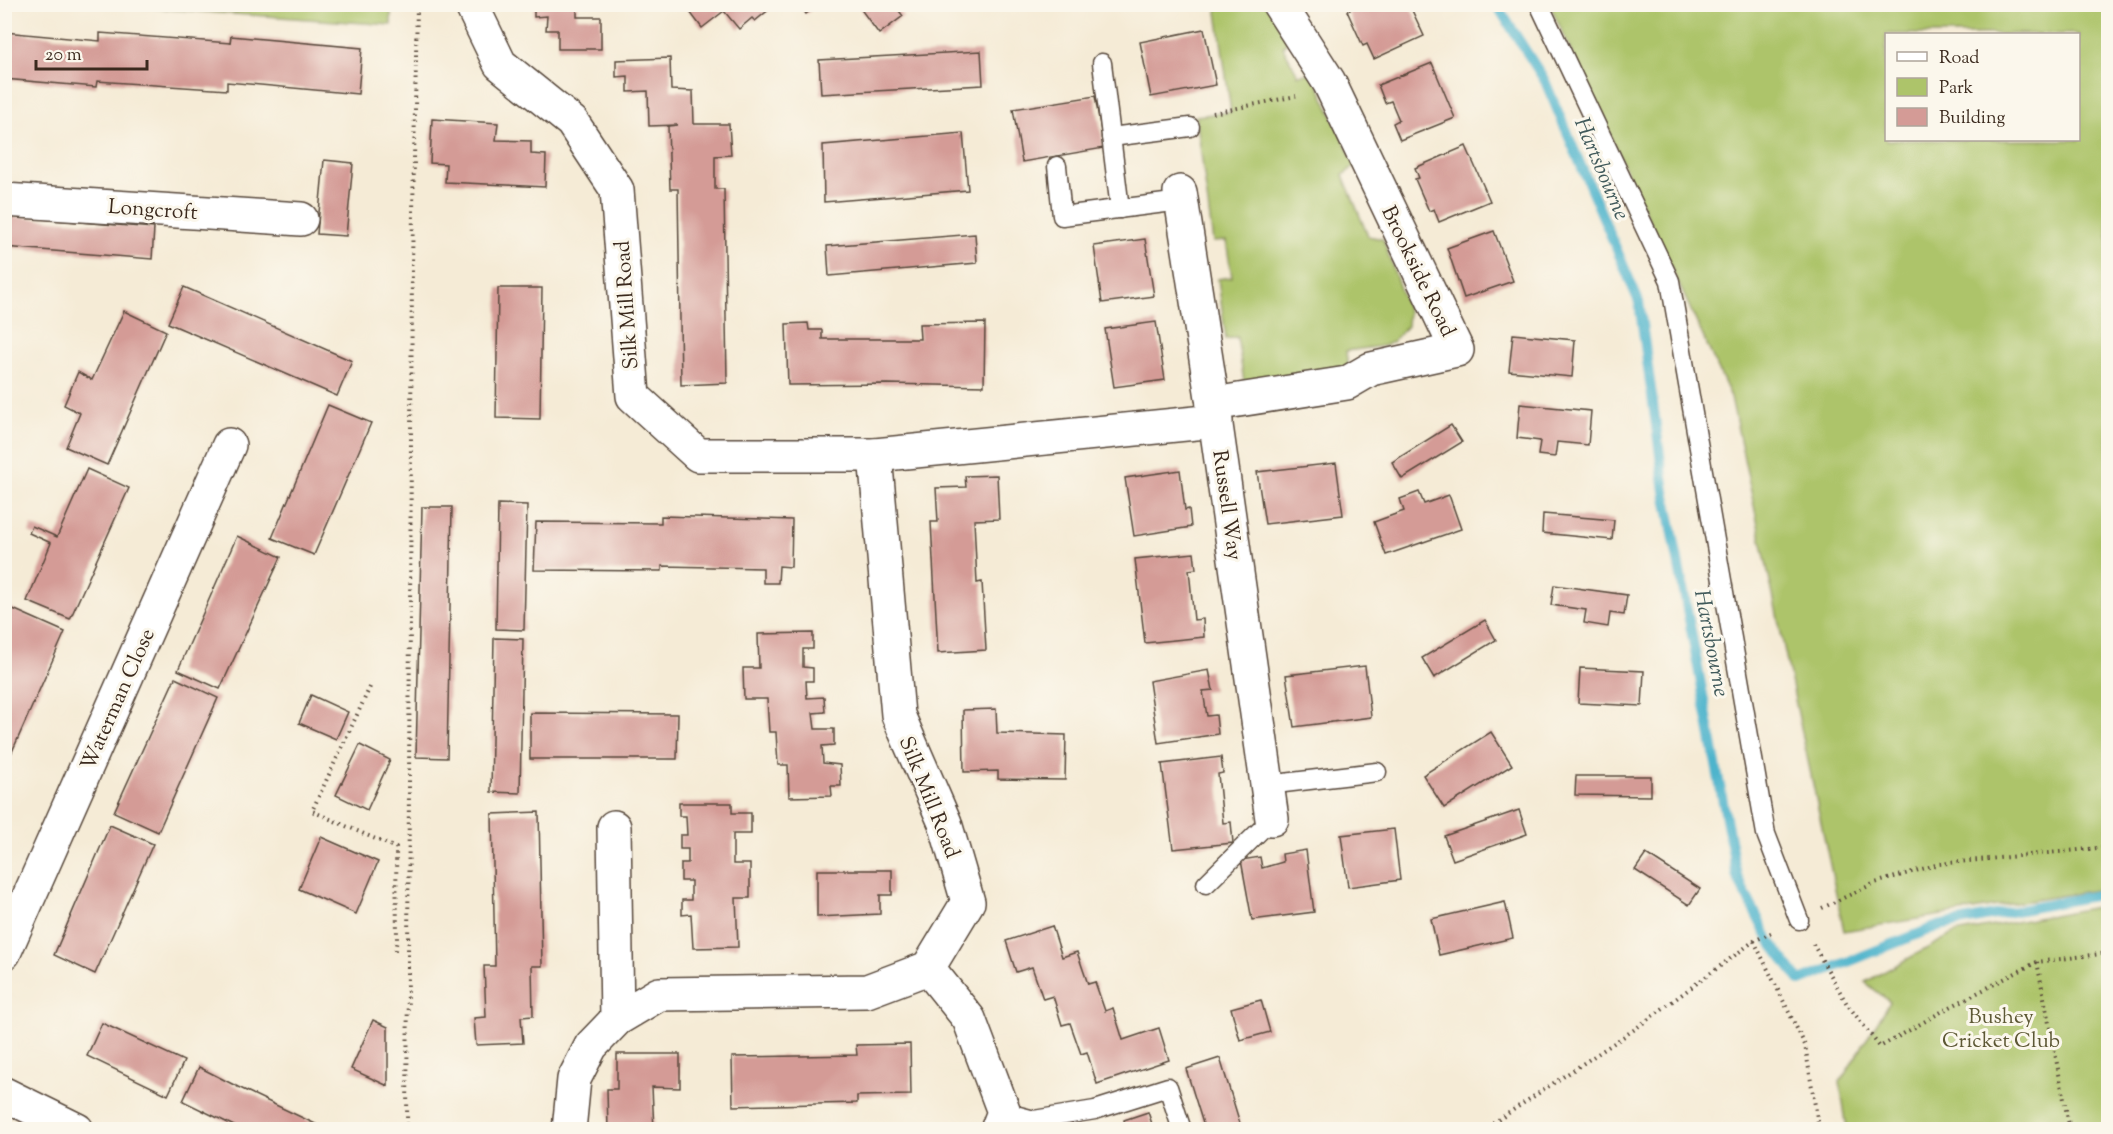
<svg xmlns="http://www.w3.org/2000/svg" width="2113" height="1134" viewBox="0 0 2113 1134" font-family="'Sorts Mill Goudy',serif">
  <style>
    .green { fill: #adc46a; stroke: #747744; stroke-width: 1.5; fill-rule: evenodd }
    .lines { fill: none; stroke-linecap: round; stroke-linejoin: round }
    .stream { stroke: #4db4cc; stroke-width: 10 }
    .building { fill: #d49b96 }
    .lane-casing { stroke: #57473a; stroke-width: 21 }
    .street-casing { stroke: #57473a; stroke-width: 36 }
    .path { stroke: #57473a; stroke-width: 4; stroke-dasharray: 1.5 4.5; stroke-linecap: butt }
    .lane { stroke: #fff; stroke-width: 18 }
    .street { stroke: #fff; stroke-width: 33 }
    .labels { text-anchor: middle; stroke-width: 6; stroke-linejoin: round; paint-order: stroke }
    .street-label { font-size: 21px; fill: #3b2a1e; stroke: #fbf7ec }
    .park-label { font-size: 21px; fill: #5d5835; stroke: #fbf7ec }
    .water-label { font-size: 22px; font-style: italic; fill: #415a5b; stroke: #fbf7ec }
  </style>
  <rect width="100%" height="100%" fill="#fbf7ec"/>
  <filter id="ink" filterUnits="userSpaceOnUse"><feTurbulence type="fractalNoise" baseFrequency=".0167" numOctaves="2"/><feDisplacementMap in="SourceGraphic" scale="12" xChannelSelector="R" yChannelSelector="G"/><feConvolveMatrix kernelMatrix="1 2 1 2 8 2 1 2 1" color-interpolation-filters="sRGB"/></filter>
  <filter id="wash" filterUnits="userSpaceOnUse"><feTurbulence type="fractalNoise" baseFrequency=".008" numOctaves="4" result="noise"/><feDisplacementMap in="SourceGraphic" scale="24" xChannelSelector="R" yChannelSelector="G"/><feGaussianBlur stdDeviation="1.35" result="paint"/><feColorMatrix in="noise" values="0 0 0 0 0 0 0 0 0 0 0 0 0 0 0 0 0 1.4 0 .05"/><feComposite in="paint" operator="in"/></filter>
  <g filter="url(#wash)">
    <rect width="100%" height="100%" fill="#f5ebd6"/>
    <g class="green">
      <path d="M108,5H391V25Z"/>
      <path d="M1216,5H1267L1290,36L1283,47L1298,75L1313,73L1355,166L1343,175L1368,236L1383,239L1408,312L1407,326L1392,342L1383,346L1346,351L1348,370L1244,382L1237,337L1226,339L1218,279L1232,277L1226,241L1213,242L1196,116L1231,112Z"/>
      <path d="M1550,5H2108V888L1844,931L1731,397ZM1886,34H2078V140H1886Z"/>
      <path d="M2108,905V1129H1847L1840,1082L1890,1002L1865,982L1955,933Z"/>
    </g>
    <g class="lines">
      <path class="stream" d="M1496,4L1545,81L1639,302L1665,491L1737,877L1769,940L1800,981L1938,926L2108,893"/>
    </g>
    <g id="blocks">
      <g class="building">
        <path d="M534,4H577V17H601V49H558V30H546L547,16L534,17Z"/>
        <path d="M684,4H776L755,21L752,18L739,29L724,11L702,28Z"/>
        <path d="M799,4H819L806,14Z"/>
        <path d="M857,4H894L903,16L879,34Z"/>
        <path d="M1348,4H1409L1424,36L1374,59L1367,44L1363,46L1347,11L1350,10Z"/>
        <path d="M1204,29L1216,85L1151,97L1140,42Z"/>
        <path d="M4,32L100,41V33L230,43L231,36L362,48L358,94L227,82V90L97,81L96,87L4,79Z"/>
        <path d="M981,51L983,85L821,94L819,60Z"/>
        <path d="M670,58L671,90L693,91L694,124H729L731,155L715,156V189H724L727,383L681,385L678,189H670L668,126L678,125L649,126L648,91L628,92V76L616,77V60Z"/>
        <path d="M1432,63L1455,118L1400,140L1393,123L1399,120L1391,101L1385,103L1378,85Z"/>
        <path d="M1095,96L1104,148L1022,162L1013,109Z"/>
        <path d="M432,119L498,123L496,140L531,141V154L546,155L545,187L445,182L446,164L430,163Z"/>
        <path d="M963,133L968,190L824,202L823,145Z"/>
        <path d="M1466,146L1490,201L1439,222L1434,209L1429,211L1415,179L1419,178L1415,168Z"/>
        <path d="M324,160L353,163L346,236L317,234Z"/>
        <path d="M4,216L154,228L152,259L4,247Z"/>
        <path d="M1494,231L1513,281L1464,298L1447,248Z"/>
        <path d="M975,234L977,263L829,276L827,246Z"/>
        <path d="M1145,239L1154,296L1102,303L1094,246Z"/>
        <path d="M184,287L352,361L337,396L168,323Z"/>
        <path d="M498,288H542L540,419L496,418Z"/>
        <path d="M124,311L166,331L107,465L66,447L80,413L64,405L78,372L92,380Z"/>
        <path d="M1156,322L1165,380L1114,387L1105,329Z"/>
        <path d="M808,323L809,330H822V339H920L919,324L985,323L984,386L887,384L788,385L786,324Z"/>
        <path d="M1513,334L1575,340L1572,377L1509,371Z"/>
        <path d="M1520,404L1591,411L1588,445L1557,442L1555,457L1538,455L1540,441L1517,438Z"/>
        <path d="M328,405L371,423L314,555L272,538Z"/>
        <path d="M1451,425L1462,442L1402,479L1392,462Z"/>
        <path d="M1336,463L1343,515L1265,524L1257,472Z"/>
        <path d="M87,469L129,488L70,619L27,601L51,543L29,533L32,526L57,537Z"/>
        <path d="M1180,470L1185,510L1189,509L1191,527L1134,536L1125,478Z"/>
        <path d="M997,475L999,519L974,520L977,583L982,582L986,650L938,653L931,522H938L936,488L966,487L965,476Z"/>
        <path d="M1419,492L1424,504L1449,495L1461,529L1386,555L1374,522L1404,511L1400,499Z"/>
        <path d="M498,504L527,505L524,630L496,629Z"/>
        <path d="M422,507H452L447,758L416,757Z"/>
        <path d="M1543,514L1614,520L1612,540L1542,533Z"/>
        <path d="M661,516L792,520L791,567L779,566L778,583H763V568L662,566V571L534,570L536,522L661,523Z"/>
        <path d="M237,536L281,557L220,689L178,670Z"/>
        <path d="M1194,553L1196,569L1189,570L1194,620L1203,619L1204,637L1145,643L1135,559Z"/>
        <path d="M1554,585L1627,595L1624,615L1610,613L1608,627L1584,623L1586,610L1551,605Z"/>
        <path d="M4,605L65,632L7,763L4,762V655L9,645L4,643Z"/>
        <path d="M1485,620L1496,640L1434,678L1422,658Z"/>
        <path d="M813,633V649H803V667L813,668V681H806L807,698L824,697L825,712L813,713L815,729H834V745L822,746L823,763L840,765L841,786H831L832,796L789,797L788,765H778L776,732H769L767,699H744L743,668H759L758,634Z"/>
        <path d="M494,638L523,639L520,793L491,792Z"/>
        <path d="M1365,666L1371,717L1294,727L1286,675Z"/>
        <path d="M1580,668L1644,671L1642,706L1578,703Z"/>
        <path d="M1209,670L1213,690L1203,691L1207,716L1216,715L1218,734L1158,743L1149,681Z"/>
        <path d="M175,678L218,698L158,832L114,812Z"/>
        <path d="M311,695L348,712L336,739L299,723Z"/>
        <path d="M996,709L997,733L1066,735L1065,780L998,779V771L964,772L963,710Z"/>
        <path d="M530,713L678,714L677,759H530Z"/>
        <path d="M1491,732L1512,765L1444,808L1423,775Z"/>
        <path d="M360,745L390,760L367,810L336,795Z"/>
        <path d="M1221,757L1223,773L1218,774L1223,823L1231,822L1233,843L1173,849L1162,764Z"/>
        <path d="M1576,776H1651V796L1575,795Z"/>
        <path d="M679,803H732V813H751V834H733V864H750V898H736L738,947L693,948L691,914L682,915V900H691V881H681V863H688V849H680V835H687L686,816H679Z"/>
        <path d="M1519,810L1527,834L1453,860L1444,836Z"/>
        <path d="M539,812L542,966H532L533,1016L521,1017L523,1043L476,1045L474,1018L486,1017L484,966H495L492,814Z"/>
        <path d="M110,825L153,844L95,974L54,955Z"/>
        <path d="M1394,829L1400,880L1348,887L1341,835Z"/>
        <path d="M321,837L378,862L356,914L299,889Z"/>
        <path d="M1306,850L1314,912L1252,920L1241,860L1260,857L1262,868L1283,862L1282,854Z"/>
        <path d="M1646,854L1700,889L1689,905L1635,870Z"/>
        <path d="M817,870H892V895H880V914L817,917Z"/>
        <path d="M1505,902L1513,938L1439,955L1431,919Z"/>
        <path d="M1052,926L1062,957L1077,952L1088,984L1095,982L1105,1011L1113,1008L1123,1040L1159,1028L1169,1060L1097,1084L1087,1052L1081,1054L1070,1023L1062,1025L1053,996L1043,999L1032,967L1016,972L1006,941Z"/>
        <path d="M1261,1000L1270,1032L1240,1040L1231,1008Z"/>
        <path d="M373,1020L388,1027V1086L351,1069Z"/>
        <path d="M102,1023L184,1061L168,1095L87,1056Z"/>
        <path d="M910,1044L911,1095L857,1096V1103L733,1106L732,1057L857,1055L856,1045Z"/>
        <path d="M617,1054H680V1088L652,1087L654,1130H608L607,1089H617Z"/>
        <path d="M1220,1058L1242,1130H1205L1186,1069Z"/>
        <path d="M199,1067L238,1087L328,1130H242L222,1120L183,1101Z"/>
        <path d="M1148,1112L1154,1130H1126L1124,1120Z"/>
      </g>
    </g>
  </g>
  <g filter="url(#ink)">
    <use href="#blocks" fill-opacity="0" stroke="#57473a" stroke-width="1.5"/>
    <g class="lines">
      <defs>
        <g id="lane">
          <path d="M1539,4L1670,281L1766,834L1799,920"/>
          <path d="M1102,63L1120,209"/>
          <path d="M1111,137L1190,127"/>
          <path d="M1057,166L1062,216L1181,201"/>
          <path d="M1267,785L1377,772"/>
          <path d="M1206,884L1272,819"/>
          <path d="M1004,1112L1034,1120L1095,1110L1168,1087L1182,1130"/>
        </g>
        <g id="street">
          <path d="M471,4L500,64L572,122L617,190L633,396L698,455H875L1216,421"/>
          <path d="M1180,192L1213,404L1272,819"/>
          <path d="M4,200L301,219"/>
          <path d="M1213,404L1347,383L1371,369L1457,350L1329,82L1279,4"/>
          <path d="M614,827L617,1019"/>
          <path d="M4,953L229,445"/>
          <path d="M928,968L969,1019L1004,1112L997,1130"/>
          <path d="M4,1094L77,1130"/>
          <path d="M569,1130L574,1079L591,1046L617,1019L659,994L867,991L928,968L968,902L945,823L898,715L875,455"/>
        </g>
      </defs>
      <use href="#lane" class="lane-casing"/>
      <use href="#street" class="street-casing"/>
      <g class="path">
        <path d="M1213,113L1296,96"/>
        <path d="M370,687L312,811L396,848L397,940L394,955"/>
        <path d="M1822,908L1875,883L1939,864L2108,847"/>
        <path d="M1754,941L1805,1045L1819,1130"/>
        <path d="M1813,944L1847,1004L1880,1047L1950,1007L2037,962L2108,953"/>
        <path d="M2037,962L2070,1130"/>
        <path d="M407,1130L412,265L417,4"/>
        <path d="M1483,1130L1635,1029L1754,941L1775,931"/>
      </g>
      <use href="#lane" class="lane"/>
      <use href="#street" class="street"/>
    </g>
  </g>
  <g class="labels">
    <g class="street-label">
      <text transform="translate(153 209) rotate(4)" y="7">Longcroft</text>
      <text transform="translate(1419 271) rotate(64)" y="7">Brookside Road</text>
      <text transform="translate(626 305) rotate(-94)" y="7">Silk Mill Road</text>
      <text transform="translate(1228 505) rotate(82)" y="7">Russell Way</text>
      <text transform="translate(117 699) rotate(-66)" y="7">Waterman Close</text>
      <text transform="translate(930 797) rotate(68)" y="7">Silk Mill Road</text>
    </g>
    <g class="park-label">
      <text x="2001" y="1023">Bushey<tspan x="2001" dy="24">Cricket Club</tspan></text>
    </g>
    <g class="water-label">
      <text transform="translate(1603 168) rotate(67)" y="8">Hartsbourne</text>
      <text transform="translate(1713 643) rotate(79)" y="8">Hartsbourne</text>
    </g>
  </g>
  <rect width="2113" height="1134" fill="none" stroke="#fbf7ec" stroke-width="24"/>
  <rect x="1885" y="33" width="195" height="108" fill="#fbf7ec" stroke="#aea59a" stroke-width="1.5"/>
  <rect x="1897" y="52" width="30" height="9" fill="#ffffff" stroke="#aea59a" stroke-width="1.5"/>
  <text x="1939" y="63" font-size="18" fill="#3b2a1e">Road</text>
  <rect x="1897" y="78" width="30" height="18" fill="#adc46a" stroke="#aea59a" stroke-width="1.5"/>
  <text x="1939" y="93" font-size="18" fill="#3b2a1e">Park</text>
  <rect x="1897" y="108" width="30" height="18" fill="#d49b96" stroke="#aea59a" stroke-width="1.5"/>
  <text x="1939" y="123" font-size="18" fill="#3b2a1e">Building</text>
  <path d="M36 60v9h111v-9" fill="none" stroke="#3b2a1e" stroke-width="3"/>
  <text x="45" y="60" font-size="18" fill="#3b2a1e" stroke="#fbf7ec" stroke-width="4.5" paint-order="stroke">20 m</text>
</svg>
